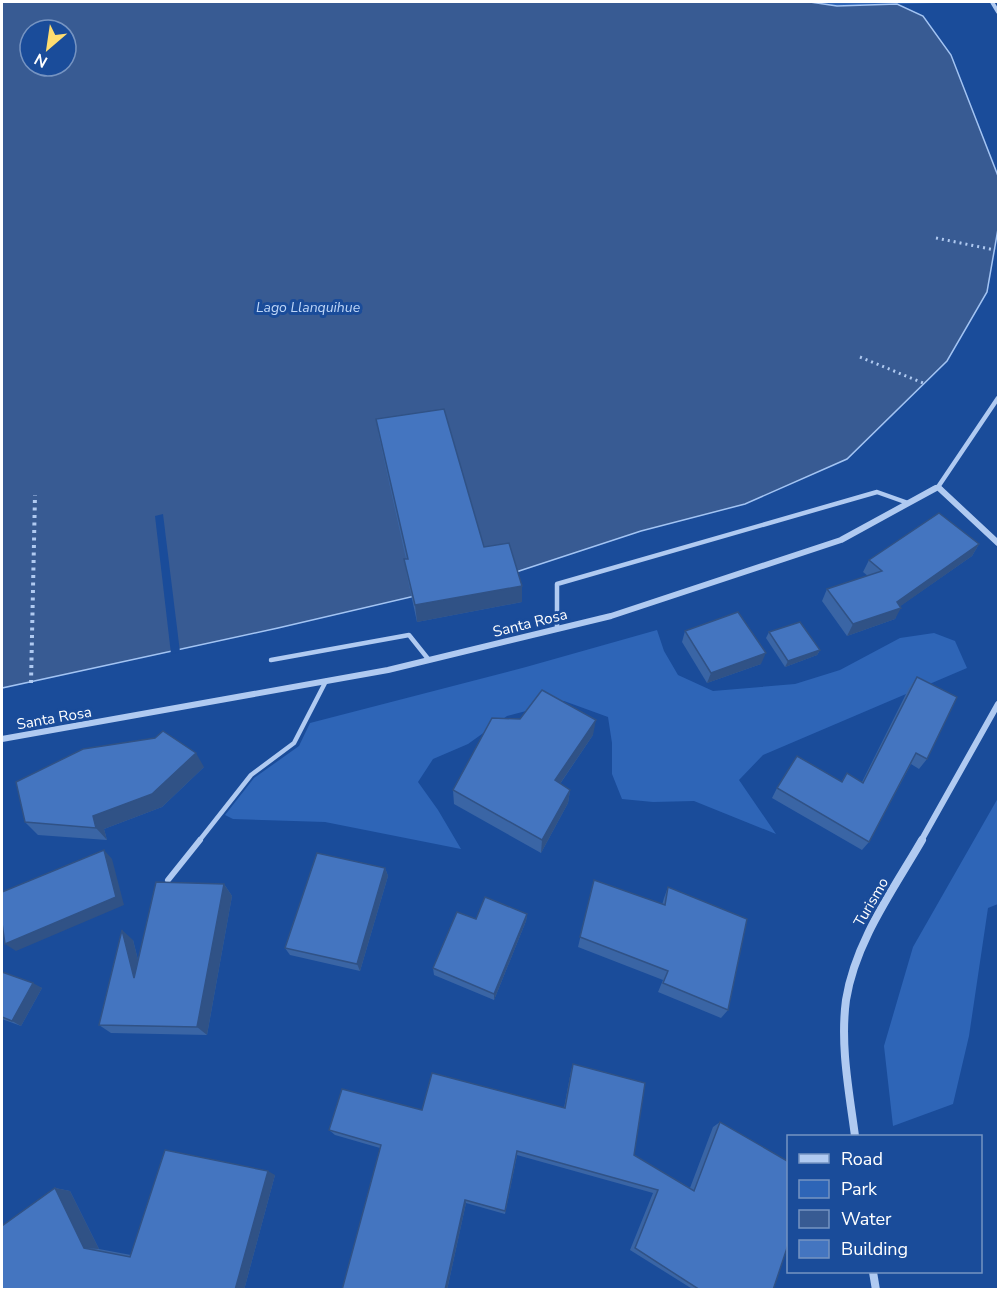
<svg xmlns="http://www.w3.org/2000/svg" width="1000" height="1291" viewBox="0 0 1000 1291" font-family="'Nunito Sans',sans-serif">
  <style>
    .green { fill: #2e65b7 }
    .water { fill: #385b93; stroke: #a3c4f3; stroke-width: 1.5; fill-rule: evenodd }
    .pier { fill: #1a4c9a }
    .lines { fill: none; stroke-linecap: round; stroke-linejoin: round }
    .path-far1 { stroke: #b0caf1; stroke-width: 3; stroke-dasharray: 2 4; stroke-linecap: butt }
    .path { stroke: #b0caf1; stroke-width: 4; stroke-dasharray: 3 4.5; stroke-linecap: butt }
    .lane-far1 { stroke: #b0caf1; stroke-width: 4.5 }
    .lane { stroke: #b0caf1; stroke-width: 6 }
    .street-far3 { stroke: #b0caf1; stroke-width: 4 }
    .street-far2 { stroke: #b0caf1; stroke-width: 4.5 }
    .street-far1 { stroke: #b0caf1; stroke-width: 6 }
    .street { stroke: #b0caf1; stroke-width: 8 }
    .wall { fill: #3a65a5 }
    .shaded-wall { fill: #305286 }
    .building { fill: #4475c0; stroke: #305286; stroke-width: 1.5 }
    .labels { text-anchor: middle; stroke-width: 6; stroke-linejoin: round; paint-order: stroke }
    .far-water-label { font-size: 14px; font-style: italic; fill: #bdd5f7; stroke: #1a4c9a }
    .street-label { font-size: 15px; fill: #fff; stroke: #1a4c9a }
  </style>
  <rect width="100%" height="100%" fill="#1a4c9a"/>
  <g class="green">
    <path d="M810,2H969L836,6Z"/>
    <path d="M657,630L664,651L678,675L713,691L795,684L840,670L900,638L934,633L955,641L967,668L763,755L739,780L776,834L694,801L653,802L622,799L612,774V743L608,717L564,701L507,716L468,744L433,759L418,782L438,810L461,849L325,822L233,819L225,815L254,778L299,746L310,723L526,667Z"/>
    <path d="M998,798V904L988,908L969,1036L953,1104L893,1126L884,1046L913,947Z"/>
  </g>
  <path class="water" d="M2,2H810L837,6L897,4L923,16L951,55L998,176V229L987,292L947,361L847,459L745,504L641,531L513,573L278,628L2,688ZM30,30H66V66H30Z"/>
  <path class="pier" d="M163,514L180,652L171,654L155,516Z"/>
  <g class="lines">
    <g class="path-far1">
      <path d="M936,238L995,250"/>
      <path d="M860,357L923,383"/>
    </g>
    <path class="path" d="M31,683L35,495"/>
    <g class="lane-far1">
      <path d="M557,629V584L877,492L908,503"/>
      <path d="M271,660L409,635L429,660"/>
      <path d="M199,841L251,775L294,743L326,681"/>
    </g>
    <path class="lane" d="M168,880L200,840"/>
    <path class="street-far3" d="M992,2L998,12"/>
    <g class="street-far2">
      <path d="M938,487L941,489"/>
      <path d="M933,489L938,487L998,398"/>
    </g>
    <g class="street-far1">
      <path d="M939,488L998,543"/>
      <path d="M2,739L388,670L611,616L841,540L936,488"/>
      <path d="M921,841L998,704"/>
    </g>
    <g class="street">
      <path d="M855,1136C849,1091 840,1045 846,1000C855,942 893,890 922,840"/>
      <path d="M873,1272L876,1290"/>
    </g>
  </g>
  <g class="wall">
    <path d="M376,419L484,547L522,586V602L417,622L407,576L404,559H406L379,437Z"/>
    <path d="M979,544L972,556L900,606L895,619L847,636L822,601L827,589L868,576L863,572L869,560Z"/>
    <path d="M685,631L761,664L707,683L682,642Z"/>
    <path d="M769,632L820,650L817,655L785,667L766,638Z"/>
    <path d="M917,677L927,759L919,769L911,764L869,842L862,850L772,798L777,788L841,782L847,773L862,782L909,688Z"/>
    <path d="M593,735L560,784L570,790L568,803L541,853L454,804L453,790Z"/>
    <path d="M204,767L162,807L104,829L107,840L38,835L25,822Z"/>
    <path d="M385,868L388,876L360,971L290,955L285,948Z"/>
    <path d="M594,880L662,905L664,898L668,887L728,1010L721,1018L658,992L663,980L578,947Z"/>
    <path d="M224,884L232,896L207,1035L111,1033L99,1025L133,940L138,960Z"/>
    <path d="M527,914L526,921L494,1000L434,975L433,968L476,919Z"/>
    <path d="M2,972L42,988L21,1026L2,1019Z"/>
    <path d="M573,1064L634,1155L690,1188L713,1127L720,1122L773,1290H694L630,1250L653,1193L517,1155L505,1214L466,1203L447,1290H342L380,1148L335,1135L329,1130L422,1110L564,1108L571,1071Z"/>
    <path d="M275,1175L244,1290H2L55,1188L70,1191L99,1249L131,1255Z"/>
  </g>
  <g class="shaded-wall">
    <path d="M979,544L972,556L895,610L901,608L895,619L847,636L853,624L897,602Z"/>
    <path d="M522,586V602L417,622L415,605Z"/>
    <path d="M820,650L817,655L785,667L788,661Z"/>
    <path d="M766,653L761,664L707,683L711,673Z"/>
    <path d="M596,720L593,735L553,794L555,780Z"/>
    <path d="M196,753L204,767L162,807L104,829L107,840L96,828L93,816Z"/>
    <path d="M570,790L568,803L541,853L542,840Z"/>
    <path d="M104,850L112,859L124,905L16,951L5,944Z"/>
    <path d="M385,868L388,876L360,971L357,964Z"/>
    <path d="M224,884L232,896L207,1035L197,1027Z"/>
    <path d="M527,914L526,921L494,1000V994Z"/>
    <path d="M122,930L133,940L145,988L134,978Z"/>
    <path d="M33,983L42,988L21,1026L12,1021Z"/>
    <path d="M268,1171L275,1175L244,1290H235Z"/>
    <path d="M55,1188L70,1191L99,1249L84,1248Z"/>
    <path d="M465,1200L466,1203L447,1290H445Z"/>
  </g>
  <g class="building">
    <path d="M444,409L484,547L509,543L522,586L415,605L404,559H408L376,419Z"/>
    <path d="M939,513L979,544L897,602L901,608L853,624L827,589L882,571L869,560Z"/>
    <path d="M738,612L766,653L711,673L685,631Z"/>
    <path d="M800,622L820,650L788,661L769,632Z"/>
    <path d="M917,677L957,697L927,759L916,753L869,842L777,788L797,756L842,782L847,773L863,783Z"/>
    <path d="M542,690L596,720L555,780L570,790L542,840L453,790L492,718L520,719Z"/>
    <path d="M163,731L196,753L152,794L93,816L96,828L25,822L16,782L83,749L155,738Z"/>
    <path d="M104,850L116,897L5,944L2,923V892Z"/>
    <path d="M317,853L385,868L357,964L285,948Z"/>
    <path d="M594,880L665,905L668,887L747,919L728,1010L663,983L668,971L580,937Z"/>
    <path d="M156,882L224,884L197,1027L99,1025L122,930L134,978Z"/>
    <path d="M485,897L527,914L494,994L433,968L457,912L476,919Z"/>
    <path d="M2,972L33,983L12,1021L2,1017Z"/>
    <path d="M573,1064L645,1083L634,1155L694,1191L720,1122L789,1162V1242L773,1290H700L635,1248L658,1190L517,1151L505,1211L465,1200L445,1290H342L381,1145L329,1130L342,1089L422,1110L432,1073L565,1108Z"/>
    <path d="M165,1150L268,1171L235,1290H2V1226L55,1188L84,1248L130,1257Z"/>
  </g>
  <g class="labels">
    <g class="far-water-label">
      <text x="308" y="312">Lago Llanquihue</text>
    </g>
    <g class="street-label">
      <text transform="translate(530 623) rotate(-14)" y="5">Santa Rosa</text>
      <text transform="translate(54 718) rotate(-10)" y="5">Santa Rosa</text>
      <text transform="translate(871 902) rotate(-60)" y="5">Turismo</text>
    </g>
  </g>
  <rect width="1000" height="1291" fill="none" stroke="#ffffff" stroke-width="6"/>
  <rect x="787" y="1135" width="195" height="138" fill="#1a4c9a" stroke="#7694c2" stroke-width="1.5"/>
  <rect x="799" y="1154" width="30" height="9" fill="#b0caf1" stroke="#7694c2" stroke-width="1.5"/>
  <text x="841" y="1165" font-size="18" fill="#ffffff">Road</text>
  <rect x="799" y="1180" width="30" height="18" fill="#2e65b7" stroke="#7694c2" stroke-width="1.5"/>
  <text x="841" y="1195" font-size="18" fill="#ffffff">Park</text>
  <rect x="799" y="1210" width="30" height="18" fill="#385b93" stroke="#7694c2" stroke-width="1.5"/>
  <text x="841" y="1225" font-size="18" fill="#ffffff">Water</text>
  <rect x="799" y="1240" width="30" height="18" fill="#4475c0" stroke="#7694c2" stroke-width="1.5"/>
  <text x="841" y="1255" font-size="18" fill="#ffffff">Building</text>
  <g transform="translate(48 48) rotate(209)"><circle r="28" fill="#1a4c9a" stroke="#7694c2" stroke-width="1.5"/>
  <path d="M0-4.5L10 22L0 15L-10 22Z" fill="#ffdd70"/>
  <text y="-9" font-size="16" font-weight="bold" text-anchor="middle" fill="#ffffff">N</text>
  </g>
</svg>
